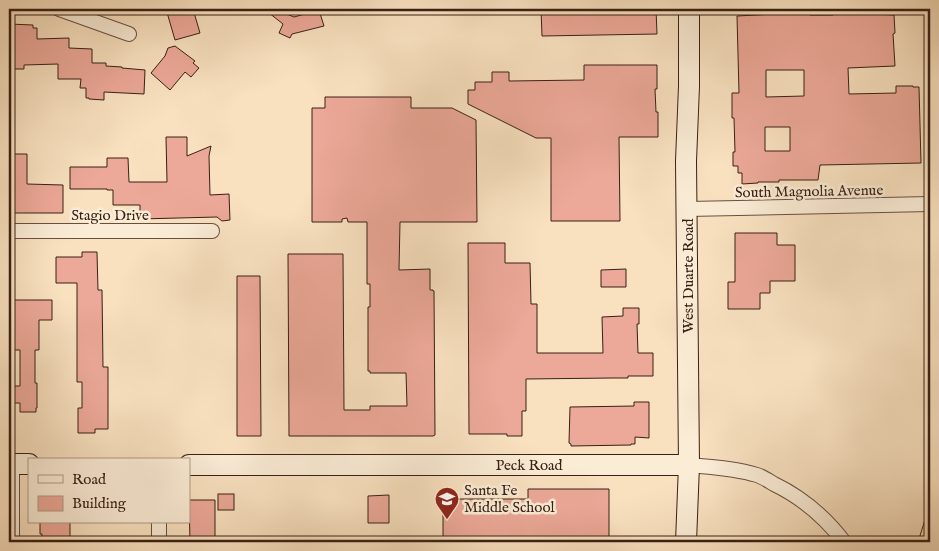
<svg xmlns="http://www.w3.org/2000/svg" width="939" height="551" viewBox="0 0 939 551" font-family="'IM FELL English',serif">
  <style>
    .building { fill: #eca898; stroke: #382015; fill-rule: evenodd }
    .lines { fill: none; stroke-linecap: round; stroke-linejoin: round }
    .street-casing { stroke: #685040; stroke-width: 16 }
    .secondary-casing { stroke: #382015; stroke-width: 22 }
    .street { stroke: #fbecd6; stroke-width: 14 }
    .secondary { stroke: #fbecd6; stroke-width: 20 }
    .tram { stroke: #382015; stroke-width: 1 }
    .labels { text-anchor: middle; stroke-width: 5; stroke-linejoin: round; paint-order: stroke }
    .street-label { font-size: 15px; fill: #382015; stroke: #fbecd6 }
    .poi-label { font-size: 15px; fill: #382015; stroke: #fbecd6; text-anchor: start }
  </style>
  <rect width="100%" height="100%" fill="#f9e1c0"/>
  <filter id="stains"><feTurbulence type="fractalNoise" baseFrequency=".004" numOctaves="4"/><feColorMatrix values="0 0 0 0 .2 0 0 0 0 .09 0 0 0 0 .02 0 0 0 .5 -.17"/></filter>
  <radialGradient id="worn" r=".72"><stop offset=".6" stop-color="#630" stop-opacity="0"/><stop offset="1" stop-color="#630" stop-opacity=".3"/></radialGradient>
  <g class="building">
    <path d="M166,9H193L200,33L175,40Z"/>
    <path d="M264,9H275L294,17L319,10L324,26L292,34L290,38L279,33L283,24Z"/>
    <path d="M541,9H656L657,34L542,36Z"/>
    <path d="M876,12V14L894,15L895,33L893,34L895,66L848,68L849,94L896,93V86H913V87H919L921,163L820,165L818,180H779V182H758V183L742,184V173H738V166H733V152H735L734,118H732V93H739L737,16L793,13H810V15H833V13ZM766,70H804V96L766,97ZM765,127H790V151H765Z"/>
    <path d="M9,24L33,25V28H37V39L69,38V48L92,49V63H106V66L122,67V68L145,70L144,94L104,92V100L89,99V98H86V88H80L81,79H58V64L24,65V69H9Z"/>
    <path d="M175,46L195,61L193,63L199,68L191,77L185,72L170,90L151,73L165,56L168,48Z"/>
    <path d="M584,65H657V89H655L656,112H658V137H619L620,221H551V138H536L468,104V90H475V82H492V72H509V81L584,80Z"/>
    <path d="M325,97H411V108H452L476,120L477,222H400L399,270L430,269V290H433V291H434L435,435L433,436H289L288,254H343L344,410H370V406H407L406,373H370V371H368V307H370V284H367V222H348L347,218L342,219V222H312V108H325Z"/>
    <path d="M166,137H187V156L211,146L209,156L210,195L229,194L230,220L222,221L217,217L140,219V205H113V190H107V189H70V167H107V158H128L129,182H167Z"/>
    <path d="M11,154H27V184L63,185V213H13L12,208H9V192H14L13,169H11Z"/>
    <path d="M735,233H777V245H795V281H770V293H760V309H728V282H735Z"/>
    <path d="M468,243H505V263H530L531,304H537V353H603L602,317L623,316V308H639V324H637L638,353H653V376H628V378H612L526,379V411H522V436H507V434H469Z"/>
    <path d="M82,252H97L98,290H102L103,367H108V429H95V433H78V408H82V382H77V283H56V257H82Z"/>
    <path d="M626,269V287H601V270Z"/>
    <path d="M237,276H260L261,436H237Z"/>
    <path d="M10,300H52V320H39V350H35V383H37V408H36V412H20V403H9V386H20V350H11Z"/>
    <path d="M634,402H649V438L635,437V444H631V445L571,446V444L569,443L570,407L634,406Z"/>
    <path d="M528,489H609V542H443V499H528Z"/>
    <rect x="218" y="494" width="16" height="16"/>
    <path d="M389,495V523H368V496Z"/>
    <path d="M189,500H215V541H190Z"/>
    <path d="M40,522H70V542H42V534H40Z"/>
  </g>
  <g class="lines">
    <defs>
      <g id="street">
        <path d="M59,9L129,34"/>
        <path d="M687,209L930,204"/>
        <path d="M9,231H212"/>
        <path d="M689,465C711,467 735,468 757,475C763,477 769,481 774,484C803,498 825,517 844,542"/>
        <path d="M159,522V542"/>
        <path d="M12,542V464"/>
      </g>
      <g id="secondary">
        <path d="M9,464H29"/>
        <path d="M189,465H689"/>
        <path d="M686,542L689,465L686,161L689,86V9"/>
      </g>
    </defs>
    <use href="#street" class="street-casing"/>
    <use href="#secondary" class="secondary-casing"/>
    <use href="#street" class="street"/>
    <use href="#secondary" class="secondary"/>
    <g class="tram">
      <path d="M918,542L930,504"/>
      <path d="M927,542L930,532"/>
    </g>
  </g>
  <defs>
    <symbol id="school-pin" viewBox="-11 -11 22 30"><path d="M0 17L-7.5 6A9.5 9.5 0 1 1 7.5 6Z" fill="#8f2418" stroke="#fbecd6"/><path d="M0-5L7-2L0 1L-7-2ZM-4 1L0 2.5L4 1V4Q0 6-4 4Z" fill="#fff"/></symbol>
  </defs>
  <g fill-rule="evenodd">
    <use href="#school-pin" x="433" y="485" width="28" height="38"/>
  </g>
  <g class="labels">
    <g class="street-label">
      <text transform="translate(809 191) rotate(-1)" y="5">South Magnolia Avenue</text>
      <text x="110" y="220">Stagio Drive</text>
      <text transform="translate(688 276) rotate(-90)" y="5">West Duarte Road</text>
      <text x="529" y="470">Peck Road</text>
    </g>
    <g class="poi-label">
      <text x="464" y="495">Santa Fe<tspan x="464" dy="17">Middle School</tspan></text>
    </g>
  </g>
  <rect width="939" height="551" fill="none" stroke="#f9e1c0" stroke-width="30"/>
  <rect x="10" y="10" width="919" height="531" fill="none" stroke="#382015" stroke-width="2.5"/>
  <rect x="15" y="15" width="909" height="521" fill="none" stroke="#382015"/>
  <rect x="28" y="458" width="162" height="65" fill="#fbecd6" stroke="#ad9a89"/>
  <rect x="38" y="475" width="25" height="8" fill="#fbecd6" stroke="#ad9a89"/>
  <text x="72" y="484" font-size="15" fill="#382015">Road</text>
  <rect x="38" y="496" width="25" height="15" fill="#eca898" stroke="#ad9a89"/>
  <text x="72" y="508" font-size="15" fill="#382015">Building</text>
  <rect width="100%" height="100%" filter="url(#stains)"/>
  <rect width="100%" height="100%" fill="url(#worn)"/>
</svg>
